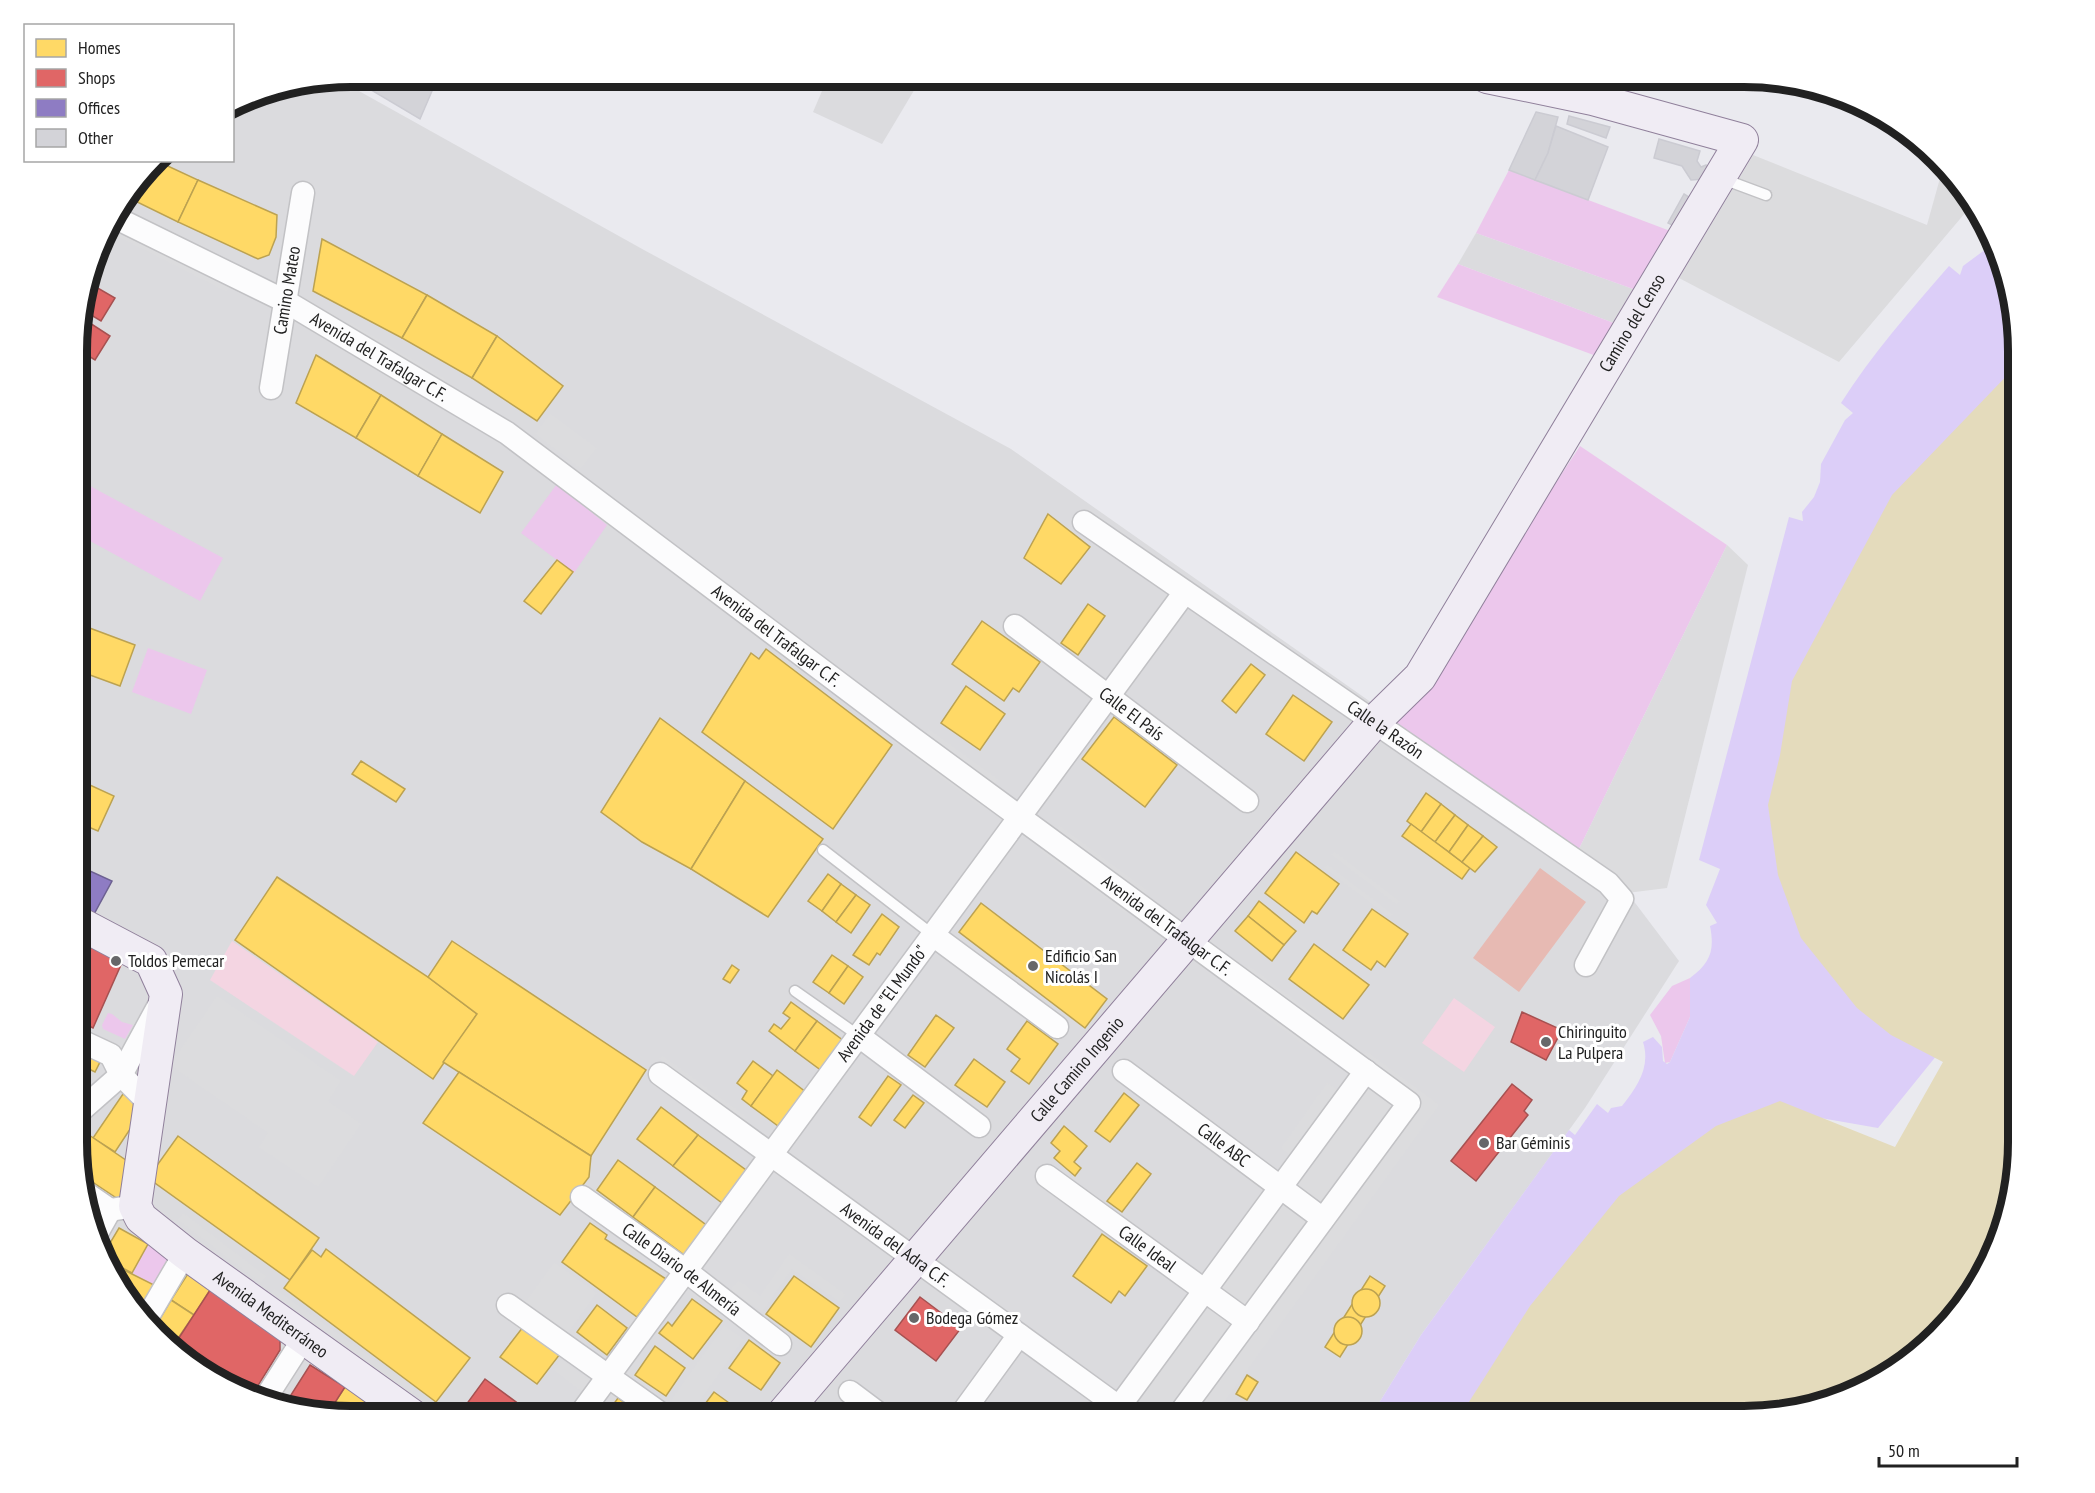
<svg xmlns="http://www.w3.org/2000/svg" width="2095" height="1493" viewBox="0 0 2095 1493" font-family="'PT Sans Narrow',sans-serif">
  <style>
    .residential { fill: #dbdbde }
    .grass { fill: #ecc7ec }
    .sand { fill: #dccef8 }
    .park { fill: #f4d5e2 }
    .pitch { fill: #e7bab3 }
    .parking { fill: #dcdcde }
    .water { fill: #e4dbbc }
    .homes { fill: #ffd966; stroke: #bca251; stroke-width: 1.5 }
    .shops { fill: #e06666; stroke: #a75151; stroke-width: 1.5 }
    .offices { fill: #8e7cc3; stroke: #6d6192; stroke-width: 1.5 }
    .building { fill: #d3d3d8; stroke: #cbcbd2; stroke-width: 1.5 }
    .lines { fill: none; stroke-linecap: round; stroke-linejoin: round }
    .lane-casing { stroke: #c2c2c5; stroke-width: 13 }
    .street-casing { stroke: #c2c2c5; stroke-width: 25 }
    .secondary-casing { stroke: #90809b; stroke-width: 34 }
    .lane { stroke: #fcfcfd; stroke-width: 10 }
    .street { stroke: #fcfcfd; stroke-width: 22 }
    .secondary { stroke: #f0ecf4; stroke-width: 32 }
    .poi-dot { fill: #676769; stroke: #fff; stroke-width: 2 }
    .labels { text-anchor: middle; stroke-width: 6; stroke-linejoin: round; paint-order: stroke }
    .street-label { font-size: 18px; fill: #212121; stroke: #fff }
    .poi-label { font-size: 18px; fill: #212121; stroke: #fff; text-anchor: start }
    .rim { fill: none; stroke: #212121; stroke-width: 8 }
  </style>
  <rect width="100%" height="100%" fill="#eaeaef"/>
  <g class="residential">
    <path d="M828,77H922L882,144L813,112Z"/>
    <path d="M342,78L341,81L644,250L1011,449L1611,871L1679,961L1585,1108L1421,1335L1371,1416H333L262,1402L184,1360L113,1279L79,1178V315L105,229L158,161L232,160L233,106L246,97Z"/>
    <path d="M1476,233L1636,290L1619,325L1458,264Z"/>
  </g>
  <g class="grass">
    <path d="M1509,170L1673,232L1636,290L1476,233Z"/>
    <path d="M1458,264L1619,325L1599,357L1437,297Z"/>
    <path d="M1580,446L1727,545L1579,849L1394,721L1425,682Z"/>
    <path d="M79,480L223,558L200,601L79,535Z"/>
    <path d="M557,484L607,525L574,573L521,533Z"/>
    <path d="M148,648L207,670L191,714L132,692Z"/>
    <path d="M1690,978V1017L1670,1062L1665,1063L1661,1036L1650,1015L1672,986Z"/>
    <path d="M108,1013L112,1014L122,1022L133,1025L125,1039L103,1029L102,1025Z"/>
    <path d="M148,1244L172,1258L156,1286L132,1273Z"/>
  </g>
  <path class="sand" d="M1991,234L2018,333V376L1937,1055L1878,1128L1792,1113L1497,1416H1371L1421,1335L1569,1130L1575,1135L1597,1104L1608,1113L1611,1108L1622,1106C1637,1087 1651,1067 1643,1042L1653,1037L1662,1047L1663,1061L1667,1064L1670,1062L1690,1017V978C1710,963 1715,951 1710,926L1717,923L1706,905L1720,869L1699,860L1789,517L1803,521L1802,512L1814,497L1820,482L1821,464L1845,420L1853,413L1841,403C1872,354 1910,311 1949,266L1960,275L1963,266L1986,249Z"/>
  <g class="park">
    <path d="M232,941L378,1042L354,1076L210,980Z"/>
    <path d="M1454,998L1495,1027L1464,1072L1422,1043Z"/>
  </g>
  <path class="pitch" d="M1540,868L1586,902L1519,992L1473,958Z"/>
  <g class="parking">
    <path d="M1753,155L1927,225L1942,171L1971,206L1839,362L1679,278Z"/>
    <path d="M108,225L230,287L227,292L105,230Z"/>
    <path d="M345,319L446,379L444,383L342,323Z"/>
    <path d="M550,413L597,448L581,469L535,434Z"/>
    <path d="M1727,545L1748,565L1667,888L1627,893L1611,871L1579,849Z"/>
    <path d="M929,729L998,779L995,784L925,734Z"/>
    <path d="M897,738L983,801L979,806L894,743Z"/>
    <path d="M1059,825L1146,889L1142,895L1056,831Z"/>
    <path d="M1043,845L1130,909L1126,914L1040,851Z"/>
    <path d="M1334,851L1400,901L1397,905L1331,855Z"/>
    <path d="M1327,864L1393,914L1390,918L1324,868Z"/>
    <path d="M1249,966L1331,1027L1327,1032L1245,971Z"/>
    <path d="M1232,983L1315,1045L1311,1050L1228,989Z"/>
    <path d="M217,996L341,1081L328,1101L361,1124L318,1187L259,1147L268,1133L170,1065Z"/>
    <path d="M1366,1051L1439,1105L1214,1416H1155L1122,1393L1293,1157L1281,1148L1327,1083L1338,1090Z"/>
    <path d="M662,1055L747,1117L744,1121L659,1059Z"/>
    <path d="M183,1213L266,1276L261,1283L178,1220Z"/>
    <path d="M789,1254L845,1294L840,1302L792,1269L762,1312L731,1290L738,1280L760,1296Z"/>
    <path d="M554,1262L597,1293L566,1336L523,1305Z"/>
    <path d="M274,1288L416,1389L411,1396L269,1295Z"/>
    <path d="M724,1325L744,1339L690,1415L670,1401Z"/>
    <path d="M561,1359L591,1381L582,1392L553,1370Z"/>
  </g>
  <path class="water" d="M2018,364V1160L2004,1231L1962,1309L1866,1388L1745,1416H1460L1530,1306L1619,1196L1716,1126L1780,1101L1895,1147L1943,1062L1891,1035L1857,1008L1801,938L1778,875L1768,805L1780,755L1792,681L1892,495Z"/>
  <g class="homes">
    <path d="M157,161L198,180L178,222L129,198Z"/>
    <path d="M198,180L277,215L276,237L269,255L258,259L178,222Z"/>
    <path d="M322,239L427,295L402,338L313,291Z"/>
    <path d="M427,295L497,336L472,378L402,338Z"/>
    <path d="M497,336L563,386L537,421L472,378Z"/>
    <path d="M316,355L381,395L356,438L296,403Z"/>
    <path d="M381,395L442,434L418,476L356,438Z"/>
    <path d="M442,434L503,472L480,513L418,476Z"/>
    <path d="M1048,514L1090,547L1061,584L1024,558Z"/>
    <path d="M557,560L573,572L541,614L524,601Z"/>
    <path d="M1088,604L1105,616L1078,655L1061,643Z"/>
    <path d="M982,621L1040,662L1019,692L1013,688L1004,701L952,664Z"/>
    <path d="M79,624L135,645L120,686L79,671Z"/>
    <path d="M766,649L892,745L833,829L702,732L751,653L759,659Z"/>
    <path d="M1251,664L1265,675L1236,713L1222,701Z"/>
    <path d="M966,686L1005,714L980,750L941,723Z"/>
    <path d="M1293,695L1332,722L1304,761L1266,734Z"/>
    <path d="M1114,717L1177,765L1145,807L1082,759Z"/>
    <path d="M660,718L745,781L691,869L642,842L601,812Z"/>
    <path d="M361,761L405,789L396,802L352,774Z"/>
    <path d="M79,780L114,796L98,831L79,823Z"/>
    <path d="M745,781L823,839L768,917L691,869Z"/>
    <path d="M1426,793L1441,804L1421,832L1407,821Z"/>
    <path d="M1441,804L1455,815L1435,842L1421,832Z"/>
    <path d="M1455,815L1468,825L1449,852L1435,842Z"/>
    <path d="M1411,824L1470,868L1462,879L1402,836Z"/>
    <path d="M1468,825L1483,836L1462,862L1449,852Z"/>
    <path d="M1483,836L1497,847L1475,872L1462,862Z"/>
    <path d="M1296,852L1339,884L1317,914L1312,911L1304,923L1265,893Z"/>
    <path d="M828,874L841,884L822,911L808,901Z"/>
    <path d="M277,877L428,977L477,1014L433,1079L235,940Z"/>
    <path d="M841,884L856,895L836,922L822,911Z"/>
    <path d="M856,895L870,905L851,933L836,922Z"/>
    <path d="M1259,901L1296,931L1284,945L1248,916Z"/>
    <path d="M981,903L1107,999L1085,1028L959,932Z"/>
    <path d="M1372,909L1408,934L1385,967L1377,961L1371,970L1343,950Z"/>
    <path d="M882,914L899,927L880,955L877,953L869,965L853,955Z"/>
    <path d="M1248,916L1284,945L1272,961L1235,931Z"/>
    <path d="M452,941L646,1070L591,1156L443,1062L477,1014L428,977Z"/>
    <path d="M1314,944L1369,985L1343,1019L1289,979Z"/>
    <path d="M832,955L848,966L829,993L813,982Z"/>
    <path d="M732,965L739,970L730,983L723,979Z"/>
    <path d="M848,966L863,977L844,1004L829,993Z"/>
    <path d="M791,1002L817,1021L795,1051L769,1031L774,1024L781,1029L790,1018L783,1013Z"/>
    <path d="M936,1015L954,1028L925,1067L908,1055Z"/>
    <path d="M817,1021L848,1044L826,1074L795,1051Z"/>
    <path d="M1027,1021L1058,1044L1029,1084L1011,1071L1020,1059L1007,1049Z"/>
    <path d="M79,1052L100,1062L95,1072L91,1070L79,1083Z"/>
    <path d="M974,1059L1005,1082L987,1107L955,1085Z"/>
    <path d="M753,1061L773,1076L751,1106L742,1099L747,1091L737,1083Z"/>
    <path d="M777,1070L811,1096L787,1128L780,1123L778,1126L751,1106Z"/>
    <path d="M459,1072L591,1156L589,1177L560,1215L423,1123Z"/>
    <path d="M888,1076L901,1085L871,1126L859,1117Z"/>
    <path d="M1124,1093L1139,1105L1110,1142L1095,1131Z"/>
    <path d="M123,1094L144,1108L115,1152L93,1138Z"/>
    <path d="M913,1095L924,1103L905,1128L894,1120Z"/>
    <path d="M661,1107L698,1135L673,1166L637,1139Z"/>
    <path d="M1064,1126L1087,1146L1074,1162L1081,1168L1075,1176L1054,1158L1060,1151L1051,1143Z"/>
    <path d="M89,1135L136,1167L121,1201L79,1173V1146Z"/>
    <path d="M698,1135L746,1170L722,1203L673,1166Z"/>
    <path d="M178,1136L319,1238L290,1280L148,1178Z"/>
    <path d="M618,1160L655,1187L633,1217L597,1190Z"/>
    <path d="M1137,1163L1151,1174L1122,1212L1107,1201Z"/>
    <path d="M655,1187L709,1227L687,1257L633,1217Z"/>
    <path d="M590,1223L607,1235L605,1239L666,1279L637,1317L562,1262Z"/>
    <path d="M119,1228L148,1244L132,1273L106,1259L104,1253Z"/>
    <path d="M1102,1234L1147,1266L1125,1296L1119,1291L1111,1303L1073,1276Z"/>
    <path d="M326,1249L470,1358L436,1402L284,1288L312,1250L321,1257Z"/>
    <path d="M106,1259L126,1271L118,1284L113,1279Z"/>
    <path d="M126,1271L156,1286L142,1312L118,1284Z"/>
    <path d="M189,1272L212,1287L194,1315L171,1300Z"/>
    <path d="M794,1276L839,1308L811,1347L766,1314Z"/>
    <path d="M1370,1276L1385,1286L1340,1357L1325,1347Z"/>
    <circle cx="1366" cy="1303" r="14"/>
    <path d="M692,1299L722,1321L693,1359L659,1333L668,1322L672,1326Z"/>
    <path d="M171,1300L194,1315L174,1344L155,1327Z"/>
    <path d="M597,1305L627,1328L607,1355L577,1332Z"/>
    <circle cx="1348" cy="1331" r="14"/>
    <path d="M523,1327L560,1354L537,1384L500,1357Z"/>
    <path d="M749,1340L780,1363L761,1390L729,1368Z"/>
    <path d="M655,1346L685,1368L666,1396L635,1375Z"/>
    <path d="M1247,1375L1258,1382L1247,1400L1236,1394Z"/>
    <path d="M345,1387L384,1413L382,1416H340L330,1410Z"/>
    <path d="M714,1392L743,1413L740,1416H696Z"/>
    <path d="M618,1398L643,1416H605Z"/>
  </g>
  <g class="shops">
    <path d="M89,283L115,298L101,321L81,309Z"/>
    <path d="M79,316L110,336L95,360L79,350Z"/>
    <path d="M88,940L124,958L93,1028L79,1021V961Z"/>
    <path d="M1522,1012L1562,1030L1546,1060L1511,1042Z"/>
    <path d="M1512,1084L1532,1100L1524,1111L1528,1115L1476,1181L1451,1161Z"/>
    <path d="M212,1287L280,1338V1350L256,1389L212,1364L207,1372L184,1360L173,1347Z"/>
    <path d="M920,1297L961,1328L936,1361L895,1330Z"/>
    <path d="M310,1365L345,1387L327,1415L284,1406Z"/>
    <path d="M485,1379L535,1416H464L460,1413Z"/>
  </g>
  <path class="offices" d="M79,866L112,881L93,916L79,909Z"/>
  <g class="building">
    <path d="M358,77H438L420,119L356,81Z"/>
    <path d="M1536,112L1558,117L1548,153L1535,180L1509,170Z"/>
    <path d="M1569,116L1610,127L1606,138L1567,124Z"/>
    <path d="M1556,126L1608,147L1588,200L1535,180L1548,153Z"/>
    <path d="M1659,139L1700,151L1697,161L1701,167L1706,165L1708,171L1704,179L1691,180L1682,166L1654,158Z"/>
    <path d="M1684,194L1692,199L1676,227L1668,223Z"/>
  </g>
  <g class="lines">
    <defs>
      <g id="lane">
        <path d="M1723,179L1766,195"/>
        <path d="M823,850L933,935"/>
        <path d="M795,991L859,1036"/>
      </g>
      <g id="street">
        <path id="s1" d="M114,217L285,301L507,433L912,738L1409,1103L1178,1416"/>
        <path id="s2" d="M271,388L303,193"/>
        <path id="s3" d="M1084,522L1608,883L1622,899L1586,965"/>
        <path id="s4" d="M1015,626L1247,801"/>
        <path d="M933,935L1057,1027"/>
        <path d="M859,1036L979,1126"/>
        <path d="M79,1040L111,1055L121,1075L149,1103"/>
        <path id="s5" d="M1124,1071L1323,1219"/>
        <path id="s6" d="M660,1074L1131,1416"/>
        <path d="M79,1112L121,1075L158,1007"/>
        <path id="s7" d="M1047,1176L1248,1322"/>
        <path d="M84,1192L110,1210L135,1206"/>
        <path id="s8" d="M582,1197L686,1271L780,1344"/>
        <path d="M97,1233L110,1210"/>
        <path d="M508,1305L664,1416"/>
        <path d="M147,1318L185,1253"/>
        <path d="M850,1392L882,1416"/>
        <path d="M263,1402L304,1338"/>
        <path d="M1119,1407L1366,1071"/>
        <path id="s9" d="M579,1416L1185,592"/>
        <path d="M960,1416L1019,1335"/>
      </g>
      <g id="secondary">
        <path id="s10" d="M79,923L151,961L166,994L135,1206L141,1218L185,1253L413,1416"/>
        <path id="s11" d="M781,1416L1374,722L1420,677L1742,140L1593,99L1487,77"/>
      </g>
    </defs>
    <use href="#lane" class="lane-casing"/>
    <use href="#street" class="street-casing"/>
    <use href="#secondary" class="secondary-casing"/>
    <use href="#lane" class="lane"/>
    <use href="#street" class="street"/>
    <use href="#secondary" class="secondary"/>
  </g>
  <g class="poi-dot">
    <circle cx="116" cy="961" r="6"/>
    <circle cx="1033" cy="966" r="6"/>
    <circle cx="1546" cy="1042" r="6"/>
    <circle cx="1484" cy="1143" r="6"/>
    <circle cx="914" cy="1318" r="6"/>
  </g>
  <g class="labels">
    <g class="street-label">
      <text dy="6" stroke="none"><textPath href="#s2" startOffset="99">Camino Mateo</textPath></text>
      <text dy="6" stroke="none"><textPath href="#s11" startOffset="1390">Camino del Censo</textPath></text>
      <text dy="6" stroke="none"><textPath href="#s1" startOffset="300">Avenida del Trafalgar C.F.</textPath></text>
      <text dy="6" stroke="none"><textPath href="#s1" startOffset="786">Avenida del Trafalgar C.F.</textPath></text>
      <text dy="6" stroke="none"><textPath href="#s4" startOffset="146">Calle El País</textPath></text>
      <text dy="6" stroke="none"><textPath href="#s3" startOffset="366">Calle la Razón</textPath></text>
      <text dy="6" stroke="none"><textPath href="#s1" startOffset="1272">Avenida del Trafalgar C.F.</textPath></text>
      <text dy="6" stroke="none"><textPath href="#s9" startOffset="512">Avenida de "El Mundo"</textPath></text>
      <text dy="6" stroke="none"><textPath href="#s11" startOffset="456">Calle Camino Ingenio</textPath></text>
      <text dy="6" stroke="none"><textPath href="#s5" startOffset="124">Calle ABC</textPath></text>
      <text dy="6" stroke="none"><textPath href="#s6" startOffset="291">Avenida del Adra C.F.</textPath></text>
      <text dy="6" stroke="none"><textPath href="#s7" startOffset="124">Calle Ideal</textPath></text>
      <text dy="6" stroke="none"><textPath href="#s8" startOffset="123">Calle Diario de Almería</textPath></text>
      <text dy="6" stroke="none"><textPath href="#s10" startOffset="507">Avenida Mediterráneo</textPath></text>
    </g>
    <g class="poi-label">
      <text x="1045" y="962">Edificio San<tspan x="1045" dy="21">Nicolás I</tspan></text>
      <text x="128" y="967">Toldos Pemecar</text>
      <text x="1558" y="1038">Chiringuito<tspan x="1558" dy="21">La Pulpera</tspan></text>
      <text x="1496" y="1149">Bar Géminis</text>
      <text x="926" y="1324">Bodega Gómez</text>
    </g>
  </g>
  <path d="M0 0H2095V1493H0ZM351 87H1744A264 264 0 0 1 2008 351V1142A264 264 0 0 1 1744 1406H351A264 264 0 0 1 87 1142V351A264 264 0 0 1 351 87Z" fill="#fff" fill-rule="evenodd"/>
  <path class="rim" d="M351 87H1744A264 264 0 0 1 2008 351V1142A264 264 0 0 1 1744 1406H351A264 264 0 0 1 87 1142V351A264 264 0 0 1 351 87Z"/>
  <rect x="24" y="24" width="210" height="138" fill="#ffffff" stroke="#a6a6a6" stroke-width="1.5"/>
  <rect x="36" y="39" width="30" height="18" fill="#ffd966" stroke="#a6a6a6" stroke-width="1.5"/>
  <text x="78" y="54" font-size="18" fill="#212121">Homes</text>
  <rect x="36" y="69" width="30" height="18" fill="#e06666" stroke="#a6a6a6" stroke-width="1.5"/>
  <text x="78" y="84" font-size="18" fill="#212121">Shops</text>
  <rect x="36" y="99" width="30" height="18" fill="#8e7cc3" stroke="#a6a6a6" stroke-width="1.5"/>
  <text x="78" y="114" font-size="18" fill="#212121">Offices</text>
  <rect x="36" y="129" width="30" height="18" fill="#d3d3d8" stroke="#a6a6a6" stroke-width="1.5"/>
  <text x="78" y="144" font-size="18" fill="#212121">Other</text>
  <path d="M1879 1457v9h138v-9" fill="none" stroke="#212121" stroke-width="3"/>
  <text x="1888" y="1457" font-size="18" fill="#212121" stroke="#ffffff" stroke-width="4.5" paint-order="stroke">50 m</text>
</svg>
